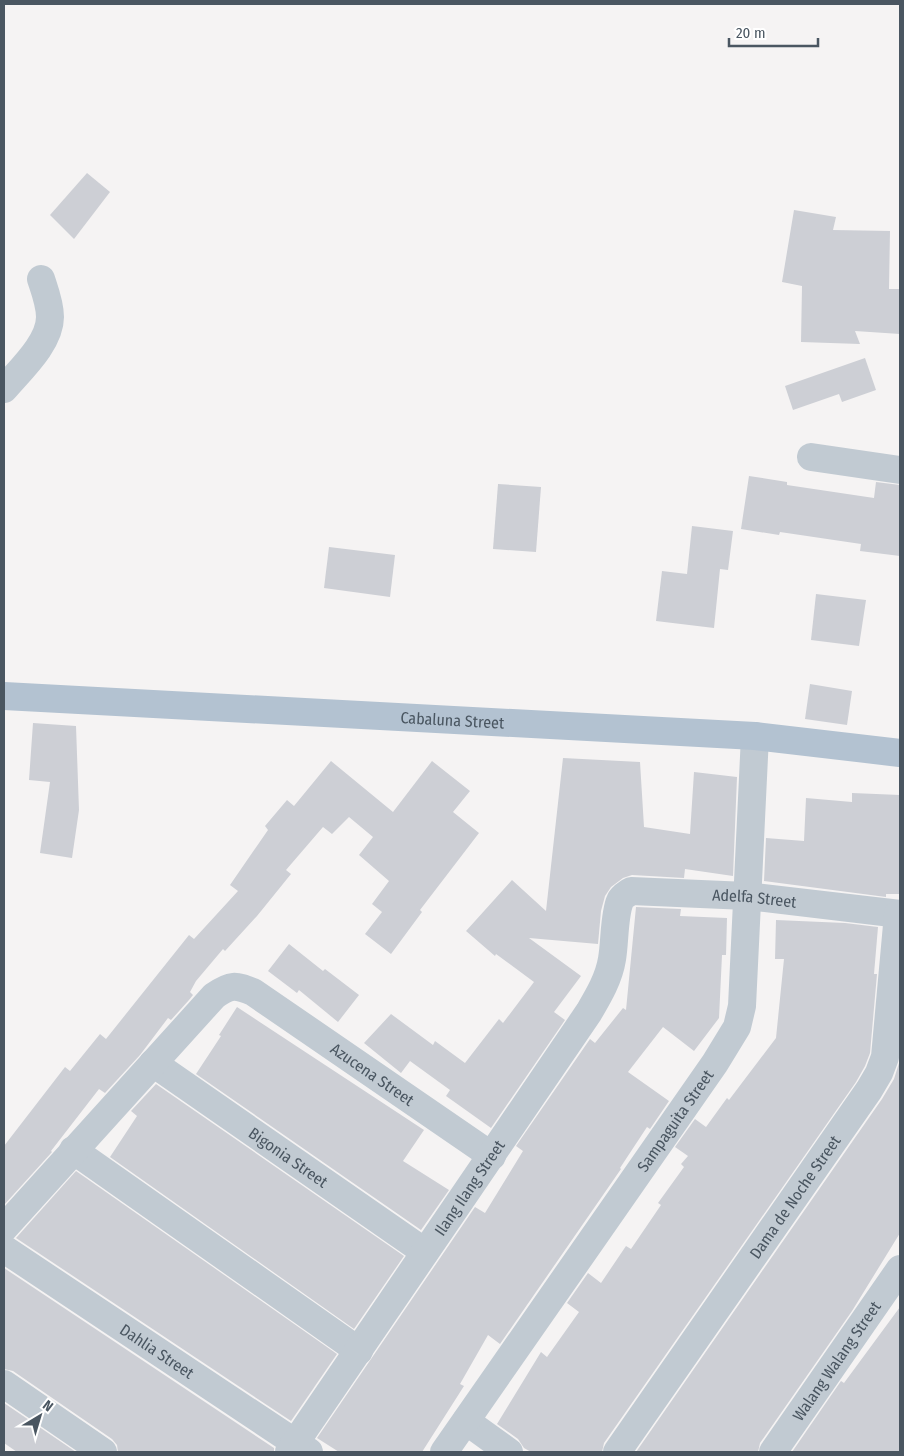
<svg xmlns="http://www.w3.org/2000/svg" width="904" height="1456" viewBox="0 0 904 1456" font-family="'Fira Sans Condensed',sans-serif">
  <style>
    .building { fill: #cdcfd5 }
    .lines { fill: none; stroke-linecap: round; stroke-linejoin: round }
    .minor { stroke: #c1cad2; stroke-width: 28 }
    .major { stroke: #b3c2d1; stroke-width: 28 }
    .labels { text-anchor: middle; stroke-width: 4; stroke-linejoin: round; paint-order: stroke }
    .street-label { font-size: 16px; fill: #4a5661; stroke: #fff }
  </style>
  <rect width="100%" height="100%" fill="#f5f3f3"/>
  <g class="building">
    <path d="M87,173L110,192L74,239L50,215Z"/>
    <path d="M794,210L836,217L833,230L890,231L889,289H900V334L855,331L860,344L801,342L802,286L782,282Z"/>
    <path d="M865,358L876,390L842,402L839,394L793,410L785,386Z"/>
    <path d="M749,476L787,482V485L874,498L876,482L900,485V556L860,551L861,544L780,532L779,535L741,529Z"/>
    <path d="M498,484L541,487L536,552L493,549Z"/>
    <path d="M692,526L733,531L728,570L720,569L714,628L656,621L662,571L687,574Z"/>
    <path d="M329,547L395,555L390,597L324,588Z"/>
    <path d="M816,594L866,600L859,646L811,640Z"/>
    <path d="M810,684L852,691L847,725L805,719Z"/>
    <path d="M33,723L76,726L79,810L72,858L40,853L50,782L29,780Z"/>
    <path d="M563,758L640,762L644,827L690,834L694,772L737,777L733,876L685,869L684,878L632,875L623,878L611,887L605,896L601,911L598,944L529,938L581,976L554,1012L565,1020L491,1128L446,1096L450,1090L410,1061L401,1073L364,1043L391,1014L433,1045L435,1041L465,1063L499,1019L503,1023L534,982L496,954L495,956L466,931L512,880L546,911Z"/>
    <path d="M331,761L393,812L432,761L470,791L453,812L479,833L420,910L422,912L391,954L365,934L382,912L372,904L389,881L359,855L373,837L349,817L332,834L323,827L286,870L291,874L257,916L225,951L223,949L196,981L190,992L193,995L189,1000L171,1020L168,1018L140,1055L105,1093L99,1089L51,1151L52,1152L4,1205V1146L65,1067L70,1071L100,1034L106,1039L189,935L194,939L238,891L230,885L268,830L265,826L287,800L294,806Z"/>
    <path d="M852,793L900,795V894H886V897L764,881L766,838L804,841L806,798L852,802Z"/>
    <path d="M636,907L681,909L680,916L727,918L726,955H722L719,1018L694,1051L663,1027L628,1072L669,1101L650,1129L647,1127L620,1168L621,1169L500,1344L488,1335L460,1384L464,1386L422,1452H339L317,1438L475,1207L485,1213L523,1151L516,1146L590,1039L595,1043L623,1008L626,1010Z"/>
    <path d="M776,920L845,923L878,927L874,974H877L870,1053L865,1066L856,1082L604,1443L602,1452H531L524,1448L518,1439L497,1424L541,1352L547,1357L579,1312L567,1303L588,1273L601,1283L626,1246L631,1249L661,1205L658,1203L684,1167L681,1164L688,1156L675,1147L695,1119L706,1127L727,1098L729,1100L776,1038L784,959H775Z"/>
    <path d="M289,944L323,971L325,969L359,995L338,1022L299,990L297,993L268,971Z"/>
    <path d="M237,1007L424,1130L403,1161L449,1190L421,1230L196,1074L221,1036L219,1035Z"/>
    <path d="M900,1060V1233L852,1311L760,1443L758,1452H636L882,1099L894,1079Z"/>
    <path d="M156,1084L404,1256L354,1329L110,1157L137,1116L131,1111Z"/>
    <path d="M76,1171L337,1354L291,1421L16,1238Z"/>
    <path d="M4,1268L274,1448V1452H118L117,1445L112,1439L13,1371L4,1369Z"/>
    <path d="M900,1307V1452H792L841,1381L844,1383Z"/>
    <path d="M4,1403L76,1452H17L4,1443Z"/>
  </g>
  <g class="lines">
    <g class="minor">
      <path d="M4,389C20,370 50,343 50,317C50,304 45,291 41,279"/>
      <path d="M811,457L900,470"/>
      <path id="s1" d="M153,1063L425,1252"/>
      <path d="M73,1150L359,1351"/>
      <path id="s2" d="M4,1228L214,996C231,984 235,985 253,992L492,1156"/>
      <path id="s3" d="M4,1249L309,1452"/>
      <path d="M4,1384L103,1452"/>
      <path d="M466,1421L509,1452"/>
      <path id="s4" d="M289,1452L589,1012C599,995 609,978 612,959C615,942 614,915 620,901C622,896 627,894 631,891L747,896L900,914"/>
      <path id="s5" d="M444,1452L715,1063L737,1027L742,1006L755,736"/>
      <path id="s6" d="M617,1452L869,1090L879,1073L885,1057L898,914"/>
      <path id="s7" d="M773,1452L900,1269"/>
    </g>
    <path class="major" id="s8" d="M4,696L755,736L900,753"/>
  </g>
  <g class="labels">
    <g class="street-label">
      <text dy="6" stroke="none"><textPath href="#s8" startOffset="449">Cabaluna Street</textPath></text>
      <text dy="6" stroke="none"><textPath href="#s4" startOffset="788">Adelfa Street</textPath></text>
      <text dy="6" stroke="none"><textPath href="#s2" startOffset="500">Azucena Street</textPath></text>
      <text dy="6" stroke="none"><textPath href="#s5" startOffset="404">Sampaguita Street</textPath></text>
      <text dy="6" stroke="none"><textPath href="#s1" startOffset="165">Bigonia Street</textPath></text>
      <text dy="6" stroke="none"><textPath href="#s4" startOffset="320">Ilang Ilang Street</textPath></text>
      <text dy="6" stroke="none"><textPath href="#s6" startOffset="311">Dama de Noche Street</textPath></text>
      <text dy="6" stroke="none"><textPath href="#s3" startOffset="184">Dahlia Street</textPath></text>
      <text dy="6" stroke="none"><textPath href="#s7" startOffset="111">Walang Walang Street</textPath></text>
    </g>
  </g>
  <rect width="904" height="1456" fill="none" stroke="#4a5661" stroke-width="10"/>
  <g transform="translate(40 1416) rotate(38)" stroke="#ffffff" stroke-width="4" paint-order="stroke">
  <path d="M0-4L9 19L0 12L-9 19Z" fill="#4a5661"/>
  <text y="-8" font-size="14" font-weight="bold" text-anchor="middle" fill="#4a5661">N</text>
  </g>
  <path d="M729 38v8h89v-8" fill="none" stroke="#4a5661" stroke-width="2.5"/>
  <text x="736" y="38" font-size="15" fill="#4a5661" stroke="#ffffff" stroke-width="4" paint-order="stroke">20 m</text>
</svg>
